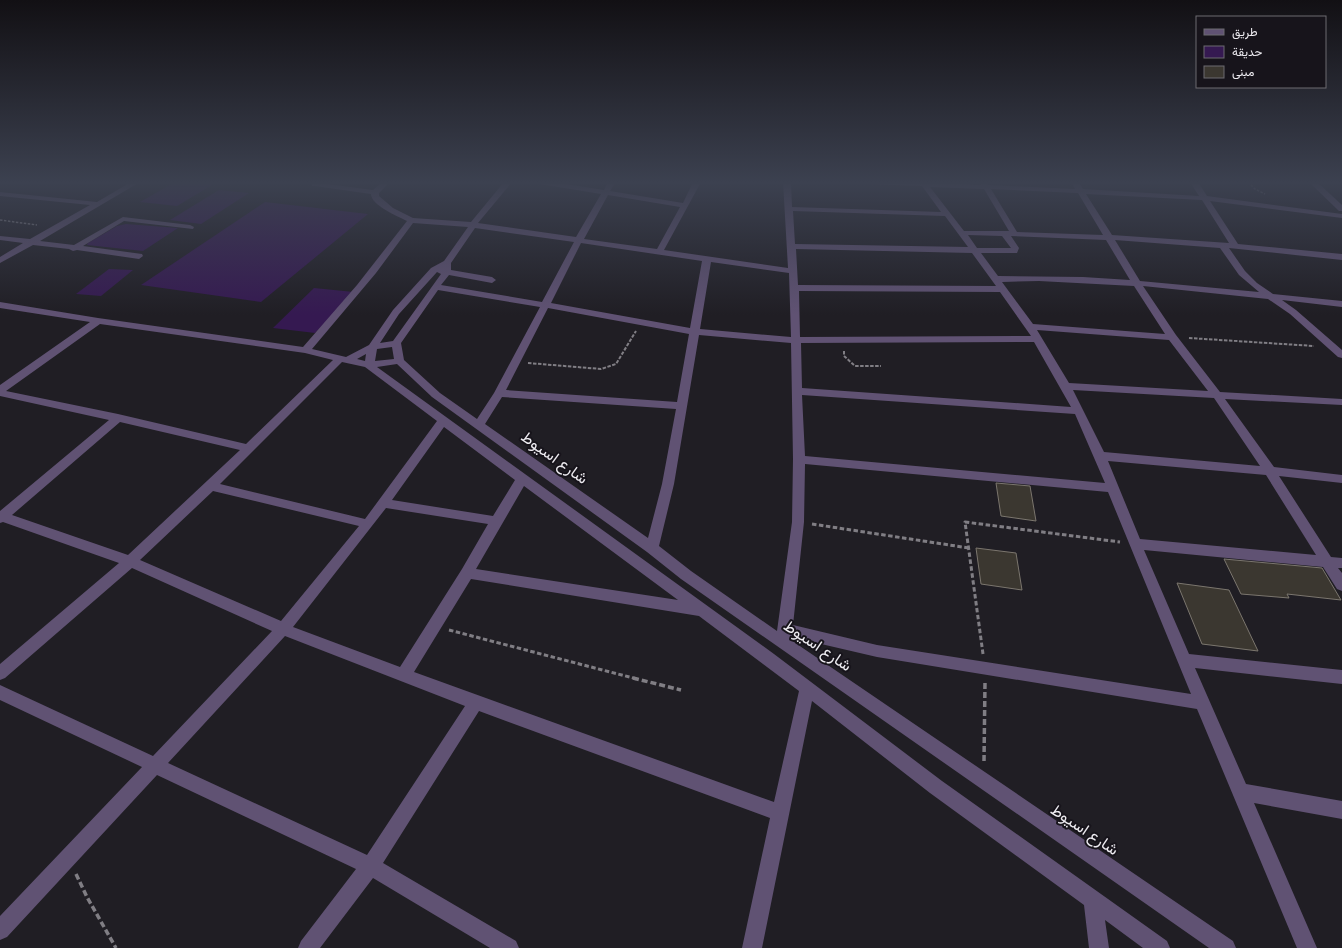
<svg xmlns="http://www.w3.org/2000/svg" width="1342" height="948" viewBox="0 0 1342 948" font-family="Cabin,Vazirmatn,sans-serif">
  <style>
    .green { fill: #351951 }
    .building { fill: #3b3730; stroke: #7b766e }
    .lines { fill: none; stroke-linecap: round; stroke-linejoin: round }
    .path-far3 { stroke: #807e84; stroke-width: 1.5; stroke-dasharray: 2.5 1.5; stroke-linecap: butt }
    .path-far2 { stroke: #807e84; stroke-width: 2; stroke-dasharray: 3.5 1.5; stroke-linecap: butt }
    .path-far1 { stroke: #807e84; stroke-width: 3; stroke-dasharray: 4.5 2.5; stroke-linecap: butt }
    .path { stroke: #807e84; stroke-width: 3.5; stroke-dasharray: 6 3; stroke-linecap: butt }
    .minor { fill: #605273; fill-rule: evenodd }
    .labels { text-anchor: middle; stroke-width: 4; stroke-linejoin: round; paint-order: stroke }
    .near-street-label { font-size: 16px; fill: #eeecf1; stroke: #17141b }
  </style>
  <rect width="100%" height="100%" fill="#201e24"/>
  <g class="green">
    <path d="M175,182H217L177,206L140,202Z"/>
    <path d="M219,190L249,193L201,224L170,220Z"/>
    <path d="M265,202L368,214L261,302L141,285Z"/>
    <path d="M126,224L178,228L143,251L87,245L88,243L117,226Z"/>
    <path d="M109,269L133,270L101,296L76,294Z"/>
    <path d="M314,288L354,292L315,333L273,328Z"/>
  </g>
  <g class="building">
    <path d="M996,483L1030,486L1036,521L1001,516Z"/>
    <path d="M976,548L1016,553L1022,590L981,584Z"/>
    <path d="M1224,559L1322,568L1341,600L1287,594L1289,598L1241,594Z"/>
    <path d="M1177,583L1229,590L1258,651L1202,644Z"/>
  </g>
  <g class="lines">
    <g class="path-far3">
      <path d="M1248,182L1255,189L1265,194"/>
      <path d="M0,220L37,225"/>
    </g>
    <g class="path-far2">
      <path d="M1189,338L1314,346"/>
      <path d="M844,351V356L855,366H881"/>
      <path d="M528,363L601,369L616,364L636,331"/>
    </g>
    <g class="path-far1">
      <path d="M812,524L969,548"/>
      <path d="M449,630L637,679"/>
      <path d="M983,654L965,522L1120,542"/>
    </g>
    <g class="path">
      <path d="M633,678L681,690"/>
      <path d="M984,761L985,682"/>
      <path d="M76,874L87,897L116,948"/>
    </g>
    <g class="minor">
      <path d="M131,182H140L40,241L74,245L123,217L190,225L194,227L193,229L124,221L83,246L142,254L143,256L139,259L77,250L73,251L69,249L33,245L0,263V257L23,243L0,240V236L30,239L90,205L0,196V192L97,202Z"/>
      <path d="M312,182L373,190L382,182H390L379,193V196L393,208L413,218L471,222L504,182H512L478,223L576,237L601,194L540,184L536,182H553L604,190L608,182H616L610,191L683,203L693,182H701L664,250L788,268L783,182H791L792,207L941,212L922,186L867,184L863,182H926L981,185L979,182H987L988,185L1075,189L1071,182H1079L1083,189L1199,196L1190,182H1198L1207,196L1342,214V218L1210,201L1238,244L1342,254V260L1229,248L1245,271L1257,283L1273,294L1342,301V307L1282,300L1296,310L1342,350V358L1338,357L1290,314L1268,299L1143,286L1176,335L1220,392L1342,399V405L1225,399L1274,467L1342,475V483L1279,476L1331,557L1342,558V568H1338L1342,573V591L1337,589L1323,567L1144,550L1189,654L1342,670V684L1195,668L1246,784L1342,801V819L1254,803L1317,948H1297L1197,709L877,657L791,637V640L1233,941L1236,948H1209L681,579L647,552L432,397L397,364L377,367L774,654L942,781L1167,941L1170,948H1143L1105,920L1109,948H1089L1084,905L930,793L812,701L762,948H742L770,818L479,711L383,863L516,941L519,948H490L373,878L320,948H298L301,941L356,869L157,775L7,937L0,940V916L142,767L0,700V685L153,756L272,631L132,568L5,678L0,680V664L119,563L3,522L0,523V511L109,420L0,396V385L90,322L0,308V302L98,318L303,347L357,285L407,221C397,216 371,205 371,194L315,186H312ZM930,187L984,189L1009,231H964ZM991,189L1078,193L1103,235L1017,232ZM1086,194L1202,200L1229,243L1112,235ZM608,195L680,207L657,249L584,239ZM793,211L945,216L968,247L795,244ZM413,223L468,227L444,261L431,268L393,310L369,345L346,357L312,349L376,273ZM475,228L574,242L542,302L441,285L449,275L492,283L496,280L492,277L451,270V263ZM968,235L1002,236L1011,248H977ZM1011,236L1106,240L1130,280L1083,277L998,276L981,253H1017L1019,248ZM1115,240L1220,248L1239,275L1259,292L1140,281ZM581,243L702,261L690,328L551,303ZM796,249L972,253L996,286L798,285ZM711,262L789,273L791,337L700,329ZM437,272L441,274L393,341L380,343L399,314ZM1039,281L1134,286L1165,334L1033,324L1002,282ZM438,290L540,307L494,393L477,419L440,393L404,360L401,343ZM799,291L1000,292L1031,336L800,337ZM548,308L689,334L677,402L506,390ZM100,324L305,353L333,360L246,444L118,414L6,391ZM1037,330L1169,340L1208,391L1069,383ZM699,335L791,343L793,459L792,522L777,631L691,571L659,546L674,484ZM1034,342L1071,407L802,388L801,343ZM392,347L394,359L375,361L377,349ZM366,354L365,361L357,359ZM342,362L365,367L437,421L365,519L220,484ZM1073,390L1214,398L1260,466L1104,452ZM802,395L1075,414L1105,483L805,456ZM502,397L676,409L662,484L648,538L485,424ZM120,422L240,450L128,555L12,515ZM444,427L515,480L493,516L392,500ZM1108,461L1266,475L1316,555L1140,539ZM805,464L1108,492L1191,694L877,645L793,625L804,522ZM524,486L678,600L476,569ZM213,491L359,526L281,621L140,560ZM386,508L488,524L462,569L400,667L293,627ZM471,579L699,616L799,691L774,802L414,672ZM285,636L465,706L367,855L168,763Z"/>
      <path d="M1309,182H1317L1342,205V211H1339Z"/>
    </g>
  </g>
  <linearGradient id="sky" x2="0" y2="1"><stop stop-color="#121014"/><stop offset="0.58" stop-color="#3c4150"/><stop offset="1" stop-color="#3c4150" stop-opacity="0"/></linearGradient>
  <rect width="1342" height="315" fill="url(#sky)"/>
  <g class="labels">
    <g class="near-street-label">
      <text transform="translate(555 457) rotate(36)" y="6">شارع اسيوط</text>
      <text transform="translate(818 645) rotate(34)" y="6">شارع اسيوط</text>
      <text transform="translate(1085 829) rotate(34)" y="6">شارع اسيوط</text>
    </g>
  </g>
  <rect x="1196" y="16" width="130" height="72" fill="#17141b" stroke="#6d6a71"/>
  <rect x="1204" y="29" width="20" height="6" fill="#605273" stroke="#6d6a71"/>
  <text x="1232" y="36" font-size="12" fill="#eeecf1">طريق</text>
  <rect x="1204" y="46" width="20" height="12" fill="#351951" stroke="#6d6a71"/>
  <text x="1232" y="56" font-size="12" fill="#eeecf1">حديقة</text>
  <rect x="1204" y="66" width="20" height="12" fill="#3b3730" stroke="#6d6a71"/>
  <text x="1232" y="76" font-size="12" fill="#eeecf1">مبنى</text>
</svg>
